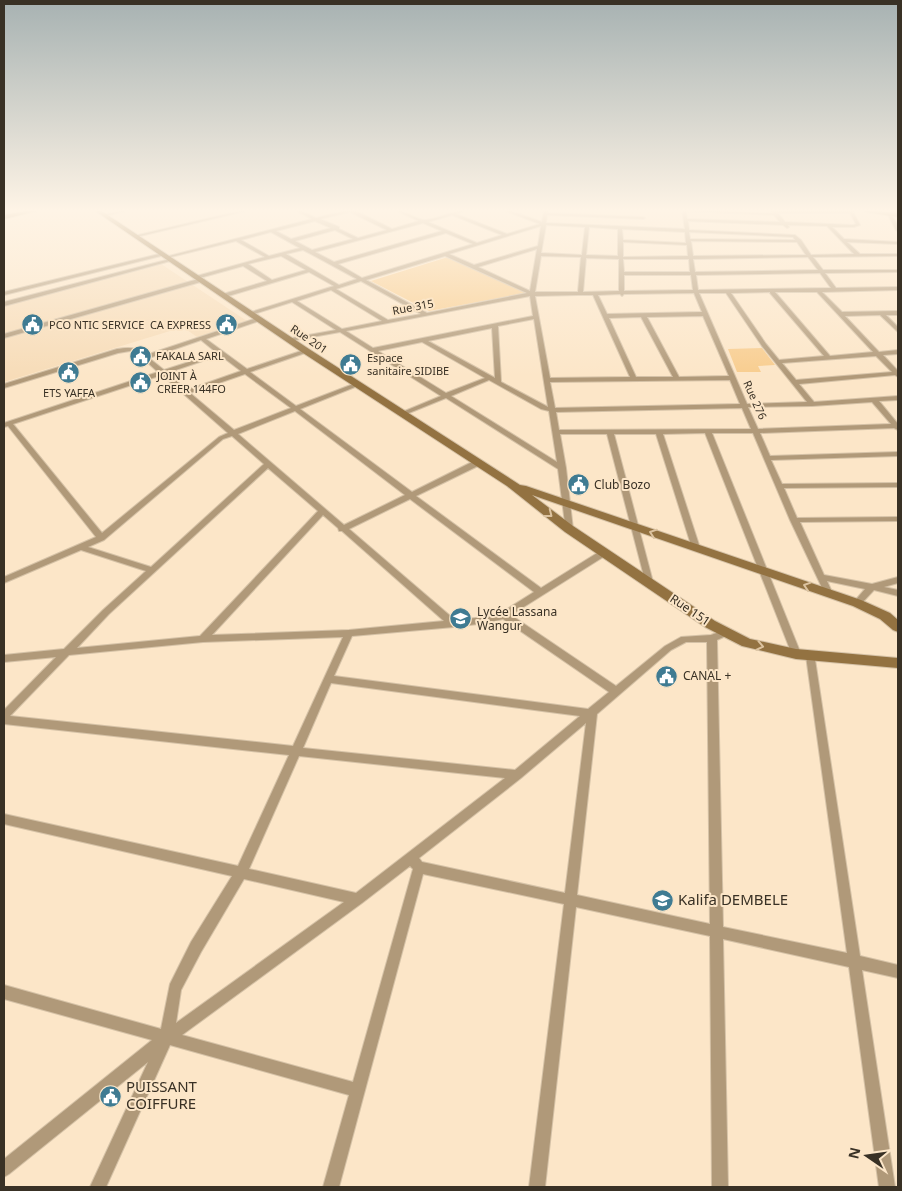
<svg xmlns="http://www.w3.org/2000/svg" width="902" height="1191" viewBox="0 0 902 1191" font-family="'Noto Sans',sans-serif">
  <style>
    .built { fill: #f7dcb8 }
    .green { fill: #f8cd8f }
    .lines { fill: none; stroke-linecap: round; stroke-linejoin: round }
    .stream { stroke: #e5b061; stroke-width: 2 }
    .street-casing { stroke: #d5c2a7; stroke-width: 2 }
    .secondary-casing { stroke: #d5c2a7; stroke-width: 2 }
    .street { fill: #b09979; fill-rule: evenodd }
    .secondary { fill: #937241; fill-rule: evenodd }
    .oneway { stroke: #dcc3a0 }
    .labels { text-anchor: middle; stroke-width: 4; stroke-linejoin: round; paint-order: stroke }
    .far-street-label { font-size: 11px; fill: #393125; stroke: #fce6c8 }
    .far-poi-label { font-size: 11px; fill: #393125; stroke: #fce6c8; text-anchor: start }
    .poi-label { font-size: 12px; fill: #393125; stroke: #fce6c8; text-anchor: start }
    .street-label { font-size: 12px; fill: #393125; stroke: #fce6c8 }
    .near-poi-label { font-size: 15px; fill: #393125; stroke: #fce6c8; text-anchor: start }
  </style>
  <rect width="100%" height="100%" fill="#fce6c8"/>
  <path class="built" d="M161,264L247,321L197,337L183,327L4,382V306Z"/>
  <g class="green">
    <path d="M448,257L526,293L429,311L371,281Z"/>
    <path d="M762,348L775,365L758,366L761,372H737L728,349Z"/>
  </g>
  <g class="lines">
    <path class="stream" d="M4,215L29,210"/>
    <defs>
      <g id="street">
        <path d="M124,210H130L105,216L103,215Z"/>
        <path d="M244,210H250L136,237L134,236Z"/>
        <path d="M295,210H300L316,218L348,210H354L392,229L419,221L395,210C406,210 415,220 425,220C440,219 452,210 467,210L456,214L507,234L540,224L503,210H508L542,222L544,210H548V213L643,217L645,218L643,219L547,215L546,223L685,229L682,210L772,213L770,210L775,211L856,210L853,212L860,225L854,227H832L844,239L898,242V244L847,242L860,254H898V256L813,257L823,270H898V272L825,273L836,288L898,287V290L822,292L842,312L898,311V315H886L898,327V332L880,315L845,316L879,352L898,350V354L883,355L898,371V377L895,375L799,384L814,402L898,396V400L879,401L898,424V430L894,428L760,433L770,456L898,452V456L771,460L782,484L898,483V487L784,488L797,518L898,517V521L800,522L824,575L872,584L898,577V583L884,587L898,590V596L874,590L860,605L857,606L853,603L865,589L827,581L832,592L831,594H825L790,520L753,433H712L801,654L799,657H793L705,433L663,434L700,548L696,551L692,548L656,434H614L653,582L649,585L646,584L607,434H560L566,468L573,529L569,532L566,531L558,469L446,398L404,415H400V413L441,396L340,332L290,341V339L292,338L336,330L292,302L251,315L248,313L334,286L309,272L225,297L222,295L223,294L267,281L243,266L196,279L193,277L265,257L236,241L167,258L165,257L312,219ZM686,211L774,215L780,222L687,219ZM350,212L387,230L358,238L339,229V227L320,219ZM778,213H850L856,224L853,225L785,222ZM452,215L502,235L477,243L428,222ZM315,221L331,228L291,239L276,231ZM688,221L783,225L787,228L789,227L788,225L827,226L854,254L811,255L801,240L795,235L689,230ZM423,223L442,231L334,262L315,252ZM546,225L585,227L582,255L541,253ZM541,226L538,246L474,265L449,254ZM589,227L618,229V256L586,255ZM622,229L685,232L686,243L623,240ZM335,230L353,239L312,250L295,241ZM271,232L300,248L269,256L241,240ZM689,232L793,237L795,240L690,239ZM446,233L473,244L362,278L338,264ZM691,241L797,242L806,255L693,256ZM623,242L687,245L688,256L623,257ZM537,249L530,291L478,267ZM303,250L309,253L357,279L339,285L286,254ZM281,256L306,270L272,280L248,264ZM445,256L527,293L427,313L366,280ZM541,256L581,257L578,292H535ZM808,257L818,270L695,272L693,259ZM586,258L619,259V291L583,292ZM623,259H689L690,272H624ZM820,273L831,288L698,290L696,275ZM624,275H691L693,290L624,291ZM361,281L421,314L388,320L336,289ZM331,290L382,321L342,329L297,301ZM770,292V293L824,356L779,360L766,344L731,293ZM775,292H817L873,352L830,356ZM694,293L702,312L607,314L598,295L620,294L622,296L624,294ZM699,293H726L762,346L807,402L747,404ZM578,295H593L630,377L550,378L535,296ZM530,296L533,316L373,348L346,331ZM703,316L729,376L679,377L647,317ZM641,317L673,377H636L609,318ZM534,319L548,407L501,382L498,326ZM492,328L495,378L428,341ZM422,342L485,378L446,393L378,351ZM876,356L892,372L796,380L782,363ZM489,380L541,409L549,411L557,462L451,396ZM730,380L740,404L555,408L550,382ZM872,402L891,424L758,429L748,407L812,406ZM742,408L751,429L559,430L556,412Z"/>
        <path d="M895,210H898V211L891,214L898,226V231L896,230L887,213Z"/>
        <path d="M163,253L165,254V255L4,295V292Z"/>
        <path d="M170,259L174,260L4,306V302Z"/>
        <path d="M202,278L205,280L204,281L4,338V334Z"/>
        <path d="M260,317L263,319L262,320L206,339L247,369L304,350H308V352L250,372L296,406L356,383H360V385L300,409L412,492L474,461H480V465L416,496L541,588L602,550H608L609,552L608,554L511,615L616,686L665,646L681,637L711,635L727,629L730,630L732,632L730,634L717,640L723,927L847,953L806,656L808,653H814L860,956L898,965V978L862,970L895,1187H879L849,967L723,939L728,1187H712L710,936L576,907L545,1187H529L564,904L423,874L339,1187H323L349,1095L170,1045L106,1187H90L148,1062L9,1174L4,1177V1159L152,1040L4,999V985L161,1029L170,984L191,942L232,876L4,824V814L238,866L289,755L4,724V710L56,657L4,662V655L64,649L103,610L146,571L81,550L4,583V577L96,537L8,426L4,427V423L158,372L136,352L130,351L118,353L4,388V384L117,349C129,347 137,347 146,355ZM201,340L217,353L164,370L149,358ZM220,355L241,371L187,390L167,373ZM245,374L291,408L234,430L190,393ZM162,375L228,433L219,437L102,533L13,424ZM295,411L405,495L344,525L238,434ZM232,436L264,464L151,567L88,547L104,540L223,439ZM268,468L318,511L200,636L77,648L109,614ZM410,499L534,592L501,613L486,617L455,620L349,529ZM323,515L338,528L339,531H342L444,621L349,630L212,635ZM503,619L609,692L588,709L334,676L352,636L454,627L486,623ZM343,637L293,746L10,716L69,655L203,642ZM686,642H707L710,924L577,895L597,714L671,650ZM331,683L580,716L515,770L303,748ZM586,723L565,893L422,862L419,858L521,778ZM299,756L505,778L356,893L249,869ZM410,866L413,869L353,1082L182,1035L362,903ZM244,879L344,902L176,1023L181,990L201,952Z"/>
      </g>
      <g id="secondary">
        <path d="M31,210H41L4,219V215Z"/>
        <path d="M94,210H100L309,349L520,485L526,486L861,600L890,613L898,620V632L893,630L880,619L853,606L532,495L573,526L715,621L750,639L796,649L898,658V668L796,659L742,646L705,627L565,532L507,486L303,353Z"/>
        <path d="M862,210L898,213V217L865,212Z"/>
      </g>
    </defs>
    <use href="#street" class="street-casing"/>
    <use href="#secondary" class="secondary-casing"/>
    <use href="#street" class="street"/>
    <use href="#secondary" class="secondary"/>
  </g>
  <defs><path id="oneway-chevron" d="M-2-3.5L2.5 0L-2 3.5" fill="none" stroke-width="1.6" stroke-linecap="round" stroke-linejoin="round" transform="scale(1.25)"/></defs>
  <g class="oneway">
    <use href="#oneway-chevron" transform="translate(549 514) rotate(38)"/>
    <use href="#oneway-chevron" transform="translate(653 533) rotate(-161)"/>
    <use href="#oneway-chevron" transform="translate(807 586) rotate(-162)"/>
    <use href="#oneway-chevron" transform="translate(760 646) rotate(12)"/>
  </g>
  <linearGradient id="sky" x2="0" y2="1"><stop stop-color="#a7b2b2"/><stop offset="0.56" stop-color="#fef4e6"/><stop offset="1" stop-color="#fef4e6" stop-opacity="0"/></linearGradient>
  <rect width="902" height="376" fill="url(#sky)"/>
  <defs>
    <symbol id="civic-disc" viewBox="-11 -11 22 22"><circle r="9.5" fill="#3f7b92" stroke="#fce6c8"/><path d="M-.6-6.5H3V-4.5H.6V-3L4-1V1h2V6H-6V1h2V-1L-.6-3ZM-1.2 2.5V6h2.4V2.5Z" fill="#fff"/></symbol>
    <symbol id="school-disc" viewBox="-11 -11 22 22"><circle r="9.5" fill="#3f7b92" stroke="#fce6c8"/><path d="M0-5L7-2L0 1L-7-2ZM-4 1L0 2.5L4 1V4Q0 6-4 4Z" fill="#fff"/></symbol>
  </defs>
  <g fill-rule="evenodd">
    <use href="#civic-disc" x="20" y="312" width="25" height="25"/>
    <use href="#civic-disc" x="214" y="312" width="25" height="25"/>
    <use href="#civic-disc" x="128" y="344" width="25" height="25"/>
    <use href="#civic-disc" x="338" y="352" width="25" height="25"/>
    <use href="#civic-disc" x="56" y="360" width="25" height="25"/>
    <use href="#civic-disc" x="128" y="370" width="25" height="25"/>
    <use href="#civic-disc" x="566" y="472" width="25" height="25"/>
    <use href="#school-disc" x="448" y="606" width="25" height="25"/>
    <use href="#civic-disc" x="654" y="664" width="25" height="25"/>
    <use href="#school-disc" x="650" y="888" width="25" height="25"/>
    <use href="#civic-disc" x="98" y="1084" width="25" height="25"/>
  </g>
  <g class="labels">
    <g class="far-street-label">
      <text transform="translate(413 307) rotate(-11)" y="4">Rue 315</text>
      <text transform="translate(309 339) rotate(34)" y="4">Rue 201</text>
      <text transform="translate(755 400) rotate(66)" y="4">Rue 276</text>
    </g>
    <g class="far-poi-label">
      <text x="49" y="329">PCO NTIC SERVICE</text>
      <text x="211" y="329" text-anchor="end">CA EXPRESS</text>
      <text x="156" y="360">FAKALA SARL</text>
      <text x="367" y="362">Espace<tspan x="367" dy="13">sanitaire SIDIBE</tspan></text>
      <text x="157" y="380">JOINT À<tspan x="157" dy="13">CREER 144FO</tspan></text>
      <text x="69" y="397" text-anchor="middle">ETS YAFFA</text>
    </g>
    <g class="poi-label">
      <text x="594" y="489">Club Bozo</text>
      <text x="477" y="616">Lycée Lassana<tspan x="477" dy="14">Wangur</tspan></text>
      <text x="683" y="680">CANAL +</text>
    </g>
    <g class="street-label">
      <text transform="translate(690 610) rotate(34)" y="4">Rue 151</text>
    </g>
    <g class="near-poi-label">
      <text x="678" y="905">Kalifa DEMBELE</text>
      <text x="126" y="1092">PUISSANT<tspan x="126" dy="17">COIFFURE</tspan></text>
    </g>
  </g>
  <rect width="902" height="1191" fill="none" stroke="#393125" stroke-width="10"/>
  <g transform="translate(867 1156) rotate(283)" stroke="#fce6c8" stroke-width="4" paint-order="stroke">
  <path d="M0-4L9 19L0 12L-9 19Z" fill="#393125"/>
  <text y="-8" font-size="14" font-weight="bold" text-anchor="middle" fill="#393125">N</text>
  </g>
</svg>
